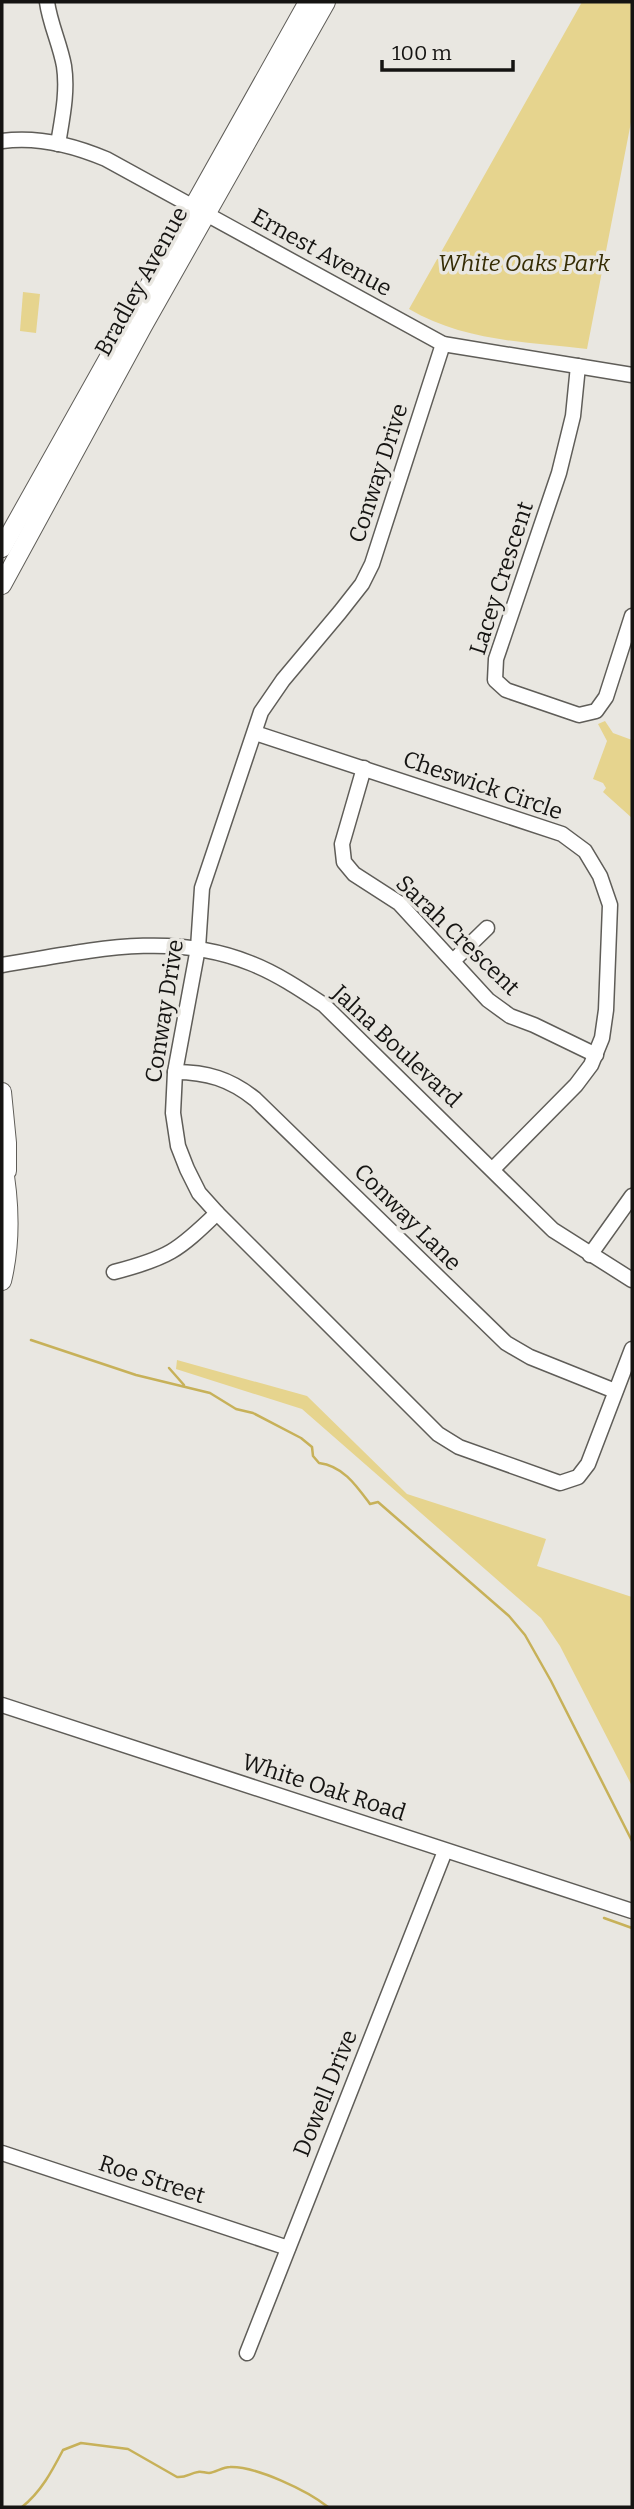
<svg xmlns="http://www.w3.org/2000/svg" width="634" height="2509" viewBox="0 0 634 2509" font-family="Bitter,serif">
  <style>
    .green { fill: #e6d48e }
    .lines { fill: none; stroke-linecap: round; stroke-linejoin: round }
    .stream { stroke: #c7b159; stroke-width: 2.5 }
    .minor-casing { stroke: #5f5d58; stroke-width: 17 }
    .major-casing { stroke: #5f5d58; stroke-width: 20 }
    .minor { stroke: #fff; stroke-width: 14 }
    .major { stroke: #fff; stroke-width: 18 }
    .labels { text-anchor: middle; stroke-width: 7; stroke-linejoin: round; paint-order: stroke }
    .street-label { font-size: 23px; fill: #151412; stroke: #e9e7e1 }
    .park-label { font-size: 23px; font-style: italic; fill: #352c04; stroke: #e9e7e1 }
  </style>
  <rect width="100%" height="100%" fill="#e9e7e1"/>
  <g class="green">
    <path d="M582,2H632V117L587,349C526,342 463,341 409,309Z"/>
    <path d="M23,292L40,294L36,333L20,331Z"/>
    <path d="M605,721L613,733L632,740V818L603,792L606,788L603,783L593,779L607,741L598,724Z"/>
    <path d="M177,1360L307,1396L407,1494L546,1539L537,1566L632,1597V1786L560,1646L541,1618L302,1409L176,1369Z"/>
  </g>
  <g class="lines">
    <g class="stream">
      <path d="M31,1340L136,1375L210,1393L236,1409L253,1413L301,1438L312,1447L313,1456L319,1463C343,1466 356,1485 370,1504L378,1502L509,1616L525,1635L551,1681L632,1841"/>
      <path d="M169,1368L184,1385"/>
      <path d="M604,1918L632,1928"/>
      <path d="M22,2507C41,2492 52,2471 63,2450L81,2443L128,2449L177,2477C186,2478 190,2473 198,2472C201,2471 205,2473 209,2473C216,2472 223,2467 230,2467C256,2466 308,2491 328,2507"/>
    </g>
    <defs>
      <g id="minor">
        <path d="M47,2C50,24 60,44 64,66C68,92 62,119 58,144"/>
        <path d="M2,141C38,136 73,145 106,159L443,344L632,375"/>
        <path d="M443,344L372,564L362,584L340,612L283,680L261,712L202,888L198,948L175,1072L173,1113L178,1146L187,1169L199,1193L217,1213L438,1434L459,1447L560,1483L578,1477L588,1464L632,1349"/>
        <path d="M578,366L573,416L559,473L496,659L495,680L506,690L579,715L596,711L606,697L632,616"/>
        <path d="M255,733L562,834L585,851L600,876L610,905L606,1010L602,1038L591,1065L576,1085L493,1169"/>
        <path d="M364,768L342,844L344,862L354,874L399,903L488,1000L510,1016L534,1025L596,1055"/>
        <path d="M453,961L487,928"/>
        <path d="M2,965C84,952 169,930 250,963C276,973 300,989 324,1005L553,1230L632,1280"/>
        <path d="M175,1072C207,1072 230,1079 255,1099L506,1343L530,1357L615,1391"/>
        <path d="M590,1255L632,1196"/>
        <path d="M114,1272C168,1258 178,1251 217,1213"/>
        <path d="M2,1705L632,1911"/>
        <path d="M2,2153L288,2248"/>
        <path d="M247,2353L445,1851"/>
      </g>
      <g id="major">
        <path d="M2,548L308,2"/>
        <path d="M2,585L143,326L326,2"/>
        <path d="M2,1092L7,1143V1171"/>
        <path d="M2,1158C10,1200 12,1240 2,1281"/>
      </g>
    </defs>
    <use href="#minor" class="minor-casing"/>
    <use href="#major" class="major-casing"/>
    <use href="#minor" class="minor"/>
    <use href="#major" class="major"/>
  </g>
  <g class="labels">
    <g class="street-label">
      <text transform="translate(322 252) rotate(29)" y="8">Ernest Avenue</text>
      <text transform="translate(141 281) rotate(-61)" y="8">Bradley Avenue</text>
      <text transform="translate(378 473) rotate(-72)" y="8">Conway Drive</text>
      <text transform="translate(501 578) rotate(-72)" y="8">Lacey Crescent</text>
      <text transform="translate(483 785) rotate(19)" y="8">Cheswick Circle</text>
      <text transform="translate(458 935) rotate(44)" y="8">Sarah Crescent</text>
      <text transform="translate(164 1011) rotate(-81)" y="8">Conway Drive</text>
      <text transform="translate(397 1046) rotate(43)" y="8">Jalna Boulevard</text>
      <text transform="translate(408 1217) rotate(45)" y="8">Conway Lane</text>
      <text transform="translate(324 1787) rotate(18)" y="8">White Oak Road</text>
      <text transform="translate(325 2093) rotate(-68)" y="8">Dowell Drive</text>
      <text transform="translate(152 2179) rotate(18)" y="8">Roe Street</text>
    </g>
    <g class="park-label">
      <text x="524" y="271">White Oaks Park</text>
    </g>
  </g>
  <rect width="634" height="2509" fill="none" stroke="#151412" stroke-width="7"/>
  <path d="M382 60v10h131v-10" fill="none" stroke="#151412" stroke-width="3.5"/>
  <text x="392" y="60" font-size="21" fill="#151412" stroke="#e9e7e1" stroke-width="5" paint-order="stroke">100 m</text>
</svg>
